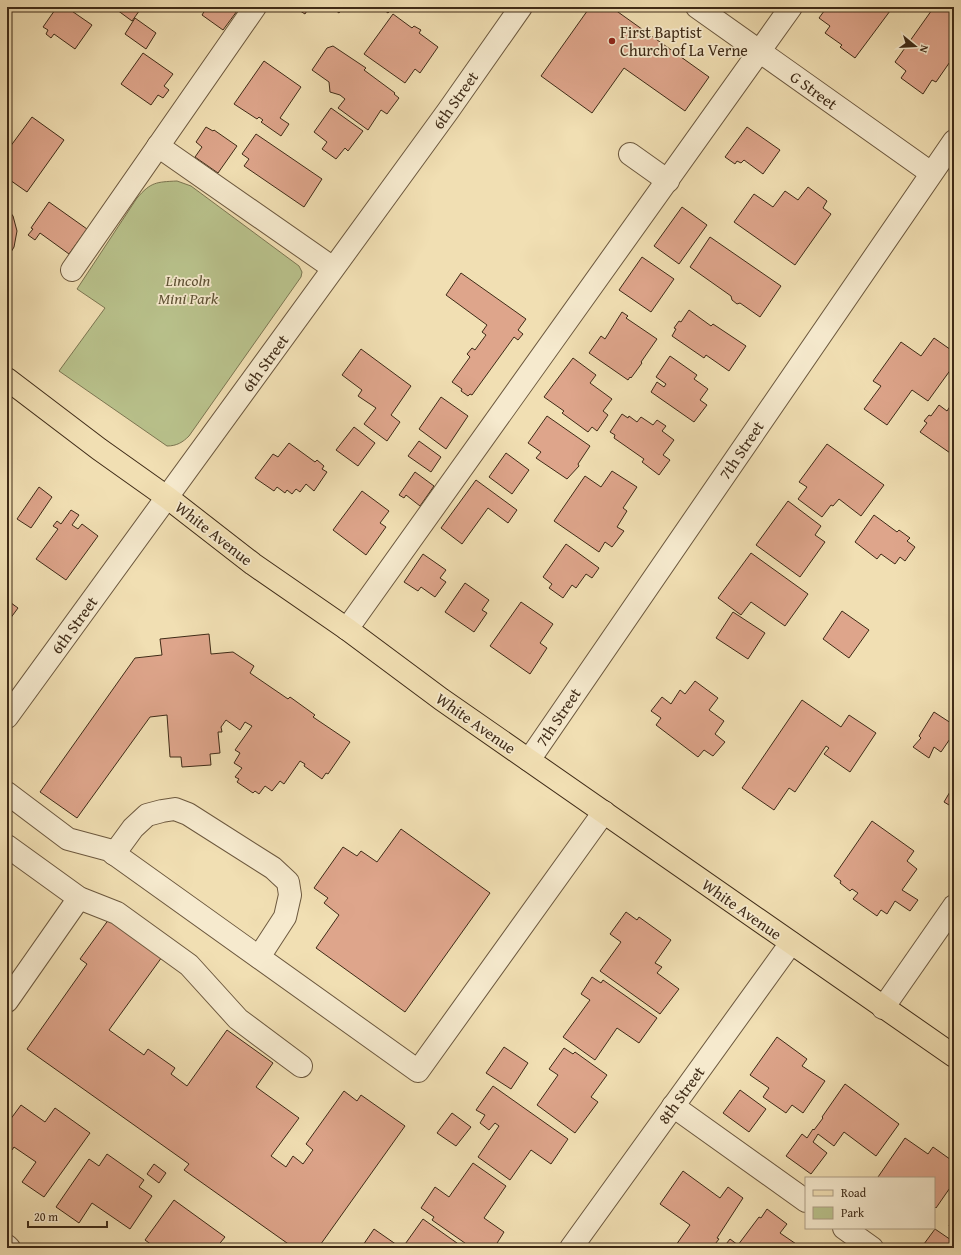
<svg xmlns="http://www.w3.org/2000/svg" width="961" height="1255" viewBox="0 0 961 1255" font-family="'Gentium Book Plus',serif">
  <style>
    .green { fill: #b9c28c; stroke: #7c7652 }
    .building { fill: #dea58b; stroke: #3f2b17 }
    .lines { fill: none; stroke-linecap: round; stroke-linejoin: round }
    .minor-casing { stroke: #6c583e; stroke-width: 24 }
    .major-casing { stroke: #3f2b17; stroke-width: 24 }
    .minor { stroke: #f6eace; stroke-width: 22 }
    .major { stroke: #f1dfb3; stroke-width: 22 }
    .poi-dot { fill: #8f2418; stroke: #f6eace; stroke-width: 1.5 }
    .labels { text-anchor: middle; stroke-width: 3.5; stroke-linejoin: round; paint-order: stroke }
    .poi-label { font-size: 16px; fill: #3f2b17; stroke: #f6eace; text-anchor: start }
    .street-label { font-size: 16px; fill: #3f2b17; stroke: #f6eace }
    .park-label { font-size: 16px; font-style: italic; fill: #5e5134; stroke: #f6eace }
  </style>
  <rect width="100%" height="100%" fill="#f1dfb3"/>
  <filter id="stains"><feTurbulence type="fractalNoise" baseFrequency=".005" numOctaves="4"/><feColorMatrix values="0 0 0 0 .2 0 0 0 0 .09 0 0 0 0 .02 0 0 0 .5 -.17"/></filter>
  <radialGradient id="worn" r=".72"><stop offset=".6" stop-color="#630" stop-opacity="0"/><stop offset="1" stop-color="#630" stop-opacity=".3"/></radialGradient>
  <path class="green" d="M177,181L191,186L299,266L302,272L301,277L189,436C183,442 177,446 167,446L59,371L105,308L77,289L137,198C151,182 156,182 177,181Z"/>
  <g class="building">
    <path d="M57,7H66L92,25L75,49L54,34L51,38L46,34L48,30L43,27Z"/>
    <path d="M113,7H142L132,21Z"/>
    <path d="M207,7H240L223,30L202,15Z"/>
    <path d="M298,7H313L310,11L308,9L305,14L297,9Z"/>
    <path d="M331,7H343L339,13Z"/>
    <path d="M380,7H393L388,13Z"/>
    <path d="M590,7H611L709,77L685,111L624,68L592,113L541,76Z"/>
    <path d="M827,7H885L890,11L855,58L840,47L842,45L825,33L830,26L819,18Z"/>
    <path d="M934,7H949L954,11V56L936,82L932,80L923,94L901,78L906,71L895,62Z"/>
    <path d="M393,14L412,28L414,26L421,30L419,33L438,47L420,73L415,69L405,83L364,54Z"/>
    <path d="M135,18L156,33L146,49L125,34Z"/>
    <path d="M333,46L366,68L364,70L395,93L394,94L399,98L387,114L381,110L368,130L338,108L345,99L340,95L330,92L329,82L312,70L327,48Z"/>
    <path d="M143,53L173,74L164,86L169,90L163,98L158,95L151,105L121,84Z"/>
    <path d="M264,61L301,87L280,118L289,124L281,136L261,122L263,120L259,117L257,119L234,104Z"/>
    <path d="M331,108L363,131L348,151L345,148L336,159L322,149L327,142L314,132Z"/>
    <path d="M32,117L64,140L27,192L7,178V151Z"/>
    <path d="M206,127L213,131L214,130L237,146L218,173L195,157L202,147L196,142Z"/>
    <path d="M747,127L780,150L763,174L744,160L741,163L737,161L735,164L725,157Z"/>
    <path d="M256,134L322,179L304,207L244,166L249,159L242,154Z"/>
    <path d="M808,187L827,201L823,208L831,214L795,265L734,222L754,194L773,207L785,191L798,200Z"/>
    <path d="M49,202L87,229L69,254L40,233L35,240L28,235L33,229L31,228Z"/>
    <path d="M682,207L707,225L679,264L654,246Z"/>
    <path d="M7,208L13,216L17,231L14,247L7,259Z"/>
    <path d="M710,237L781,286L760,317L740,303L737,304L732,300L731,296L690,267Z"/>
    <path d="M642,257L674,279L651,312L619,290Z"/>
    <path d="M461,273L526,319L518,330L523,334L518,340L514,337L472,395L470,394L468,396L461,391L462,389L452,382L470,357L467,354L472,348L475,350L486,335L482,332L487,325L446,295Z"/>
    <path d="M689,310L711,326L713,324L746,346L729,371L706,355L704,358L672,336L676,329L674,328L679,321L681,322Z"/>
    <path d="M622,312L628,316L626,318L657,339L641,362L642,363L631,378L630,377L628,380L589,353L601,336L605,339Z"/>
    <path d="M934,338L954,352V365L928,401L912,390L887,425L864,409L881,386L873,381L901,342L921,356Z"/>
    <path d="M361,349L411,386L391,415L400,422L387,441L364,424L376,408L358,396L362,390L342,375Z"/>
    <path d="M670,356L697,375L694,379L708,389L700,400L707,405L694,422L651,392L657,382L664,387L666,384L656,377Z"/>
    <path d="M573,358L596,375L590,383L612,399L603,411L608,415L597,431L592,427L588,432L562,413L564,411L544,397Z"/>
    <path d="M441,397L468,416L446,449L419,429Z"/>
    <path d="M939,405L947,411L951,405L954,407L953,455L920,432L927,423L924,421L929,415L931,416Z"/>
    <path d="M622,414L628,418L629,416L637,422L641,417L653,425L657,420L666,426L662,431L674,440L663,455L670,460L659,475L642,462L644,459L614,438L615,435L610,432Z"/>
    <path d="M547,416L590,446L578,464L579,466L567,479L536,458L541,452L528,443Z"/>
    <path d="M354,427L375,443L358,466L336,450Z"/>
    <path d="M419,441L441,457L431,472L408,456Z"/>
    <path d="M289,443L315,462L317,460L324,466L322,469L327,472L314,491L306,484L300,492L296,489L292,494L287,490L285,493L277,487L274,491L255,478L273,454L278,457Z"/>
    <path d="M827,444L884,485L861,516L839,499L833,506L831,505L822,517L798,499L807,487L799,482Z"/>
    <path d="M506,453L529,470L512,494L489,477Z"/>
    <path d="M612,471L637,487L623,508L627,511L617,527L624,531L612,547L605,542L599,552L554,521L585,476L601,487Z"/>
    <path d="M415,472L434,486L420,506L406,495L404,498L399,495Z"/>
    <path d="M476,480L517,510L508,523L488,508L462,544L441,528Z"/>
    <path d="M39,487L52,497L31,528L17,519Z"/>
    <path d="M362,491L389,511L380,523L386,527L366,555L333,530Z"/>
    <path d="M788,501L821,526L815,535L825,542L800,577L756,545Z"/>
    <path d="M71,510L79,515L72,525L78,529L82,524L98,536L66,580L36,559L58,529L53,526L57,521L61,524Z"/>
    <path d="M874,515L897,532L899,530L910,538L907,541L915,547L905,561L900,557L895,564L881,554L877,559L855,542Z"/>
    <path d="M566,544L599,568L592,578L586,574L576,588L572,585L563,598L549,588L552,584L543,577Z"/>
    <path d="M751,553L808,594L785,626L751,602L741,615L718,598Z"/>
    <path d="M423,554L446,570L440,578L446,582L435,597L421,587L418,591L404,582Z"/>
    <path d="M465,583L489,600L482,610L487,613L474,632L445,612Z"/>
    <path d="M7,600L18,608L7,623Z"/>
    <path d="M521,602L553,624L540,643L547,648L530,674L490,646Z"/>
    <path d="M842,611L869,630L849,658L823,639Z"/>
    <path d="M733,612L765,633L748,659L716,638Z"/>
    <path d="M209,634L211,654L233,652L254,666L250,673L288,699L290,697L315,715L313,717L350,742L328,774L326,773L322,779L304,766L305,764L300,761L284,784L280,781L272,791L265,786L259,794L255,791L253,793L237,782L239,779L235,777L242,768L234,763L240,753L235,750L252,726L245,722L240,730L226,720L221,727L222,732H218L220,753L210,754L211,765L182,767L181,757H170L167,715L150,717L77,818L40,792L135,658L162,655L160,639Z"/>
    <path d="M695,681L718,698L709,710L724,721L715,734L725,742L713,756L704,750L698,757L656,725L661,718L651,711L662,697L671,704L680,690L685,694Z"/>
    <path d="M802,700L841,727L849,715L876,733L850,772L824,754L829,748L826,746L795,792L789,788L774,810L742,788Z"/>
    <path d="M934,712L954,725V733L941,752L934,747L929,758L913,747L921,738L919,736Z"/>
    <path d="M954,785V808L944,802Z"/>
    <path d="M872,821L914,851L907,861L917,869L902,890L918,900L910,911L895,901L887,914L881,910L877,916L853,899L858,893L852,889L850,891L840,883L841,881L834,876Z"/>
    <path d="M401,829L490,893L405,1012L316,948L339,915L324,903L328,898L314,888L343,847L357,856L361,851L377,862Z"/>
    <path d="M626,912L637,920L639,917L671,940L655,963L662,967L657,973L679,989L660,1014L600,971L621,942L610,934Z"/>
    <path d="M109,919L162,957L109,1030L144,1055L148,1049L175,1068L171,1074L187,1086L227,1030L273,1063L256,1087L299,1118L271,1156L286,1167L293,1156L303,1164L313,1150L306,1144L344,1091L357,1101L361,1095L405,1126L318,1248H294L184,1170L189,1164L27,1049L87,964L80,959Z"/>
    <path d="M592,977L601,983L603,980L657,1018L639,1043L617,1028L595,1060L563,1037L590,1000L581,994Z"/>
    <path d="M777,1037L807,1059L802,1066L825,1081L803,1113L792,1105L786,1113L763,1097L769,1088L750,1075Z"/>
    <path d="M504,1047L528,1063L511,1089L486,1073Z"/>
    <path d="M564,1048L573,1054L575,1052L607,1075L591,1097L598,1102L575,1133L537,1105L558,1075L549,1069Z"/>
    <path d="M845,1084L899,1124L876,1156L844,1132L834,1146L818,1134L813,1142L827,1153L811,1174L786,1156L802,1134L807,1138L813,1129L814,1130L823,1118L822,1117Z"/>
    <path d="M493,1086L568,1139L551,1164L531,1150L510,1180L478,1157L499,1126L495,1123L489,1130L480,1123L485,1115L476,1110Z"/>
    <path d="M740,1090L766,1109L749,1132L723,1113Z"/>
    <path d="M21,1105L45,1122L55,1108L90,1133L44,1197L22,1182L36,1162L14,1147L12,1150L7,1146V1124Z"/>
    <path d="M452,1113L471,1127L456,1146L437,1133Z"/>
    <path d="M905,1138L928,1154L933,1147L954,1162V1182L936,1208L934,1206V1178H880L878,1177Z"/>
    <path d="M107,1154L144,1180L139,1187L152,1196L130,1229L92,1203L79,1223L56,1207L89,1159L99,1166Z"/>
    <path d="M473,1163L506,1186L484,1218L504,1232L494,1248H472L432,1220L434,1217L421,1208L435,1187L449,1197Z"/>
    <path d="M154,1164L166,1173L159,1183L147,1174Z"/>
    <path d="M683,1171L720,1198L728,1187L743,1198L717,1238L719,1239L712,1248H680L676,1245L690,1225L660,1204Z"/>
    <path d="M174,1200L225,1237L216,1248H156L145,1240Z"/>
    <path d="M767,1209L787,1224L780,1233L802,1248H723L730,1239L738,1245L759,1217L761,1218Z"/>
    <path d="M954,1218V1230L949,1226Z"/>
    <path d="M423,1219L464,1248H404L403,1247Z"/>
    <path d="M374,1229L397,1245L395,1248H361Z"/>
    <path d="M935,1229L954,1242V1248H921Z"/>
  </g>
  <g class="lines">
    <defs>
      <g id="minor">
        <path d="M697,7L931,173"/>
        <path d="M158,146L333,268"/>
        <path d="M630,154L668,181"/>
        <path d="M72,270L255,7"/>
        <path d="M347,629L791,7"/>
        <path d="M7,717L448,111L521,7"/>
        <path d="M529,760L954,141"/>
        <path d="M7,793L68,839L109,850L418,1071L604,812"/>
        <path d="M7,846L79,898L117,913L189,965L238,1019L301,1066"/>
        <path d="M114,854L133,828L147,815L162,811L175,809L188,814L273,868L288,882L290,895L285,917L259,957"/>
        <path d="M7,1001L79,898"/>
        <path d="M883,1008L954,906"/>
        <path d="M673,1106L806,1201"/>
        <path d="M844,1228L872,1248"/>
        <path d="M7,1246L9,1248"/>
        <path d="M571,1248L791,943"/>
      </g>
      <path id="major" d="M7,379L99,449L168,498L253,564L347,629L441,699L954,1056"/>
    </defs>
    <use href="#minor" class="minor-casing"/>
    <use href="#major" class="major-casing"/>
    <use href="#minor" class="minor"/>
    <use href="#major" class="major"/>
  </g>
  <circle class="poi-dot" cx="612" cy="41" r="4"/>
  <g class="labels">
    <g class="poi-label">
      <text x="620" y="38">First Baptist<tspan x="620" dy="18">Church of La Verne</tspan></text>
    </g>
    <g class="street-label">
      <text transform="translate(814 90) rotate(36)" y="6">G Street</text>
      <text transform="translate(455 100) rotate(-55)" y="6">6th Street</text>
      <text transform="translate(265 363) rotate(-54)" y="6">6th Street</text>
      <text transform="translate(741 450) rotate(-56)" y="6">7th Street</text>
      <text transform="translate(214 533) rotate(38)" y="6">White Avenue</text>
      <text transform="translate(74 625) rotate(-54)" y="6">6th Street</text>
      <text transform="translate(558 717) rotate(-56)" y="6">7th Street</text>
      <text transform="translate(476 723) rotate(35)" y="6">White Avenue</text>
      <text transform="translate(742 909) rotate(35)" y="6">White Avenue</text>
      <text transform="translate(681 1095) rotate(-54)" y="6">8th Street</text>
    </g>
    <g class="park-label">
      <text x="188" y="286">Lincoln<tspan x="188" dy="18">Mini Park</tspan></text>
    </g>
  </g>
  <rect width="961" height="1255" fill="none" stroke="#f1dfb3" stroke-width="24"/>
  <rect x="8" y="8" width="945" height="1239" fill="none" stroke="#3f2b17" stroke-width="2"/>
  <rect x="12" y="12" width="937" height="1231" fill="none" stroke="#3f2b17"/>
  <rect x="805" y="1177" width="130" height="52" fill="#f6eace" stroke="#ad9e85"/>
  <rect x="813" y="1190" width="20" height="6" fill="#f1dfb3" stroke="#ad9e85"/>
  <text x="841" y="1197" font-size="12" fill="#3f2b17">Road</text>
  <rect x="813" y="1207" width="20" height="12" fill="#b9c28c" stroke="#ad9e85"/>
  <text x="841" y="1217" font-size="12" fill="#3f2b17">Park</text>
  <g transform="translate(915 46) rotate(108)" stroke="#f6eace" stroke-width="3" paint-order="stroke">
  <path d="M0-3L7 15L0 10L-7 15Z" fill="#3f2b17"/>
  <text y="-6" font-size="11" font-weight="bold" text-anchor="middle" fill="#3f2b17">N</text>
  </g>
  <path d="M28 1221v6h79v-6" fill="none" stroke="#3f2b17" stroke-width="2"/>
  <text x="34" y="1221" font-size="12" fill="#3f2b17" stroke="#f6eace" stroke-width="3" paint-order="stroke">20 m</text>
  <rect width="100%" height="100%" filter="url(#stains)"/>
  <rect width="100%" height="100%" fill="url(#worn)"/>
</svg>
